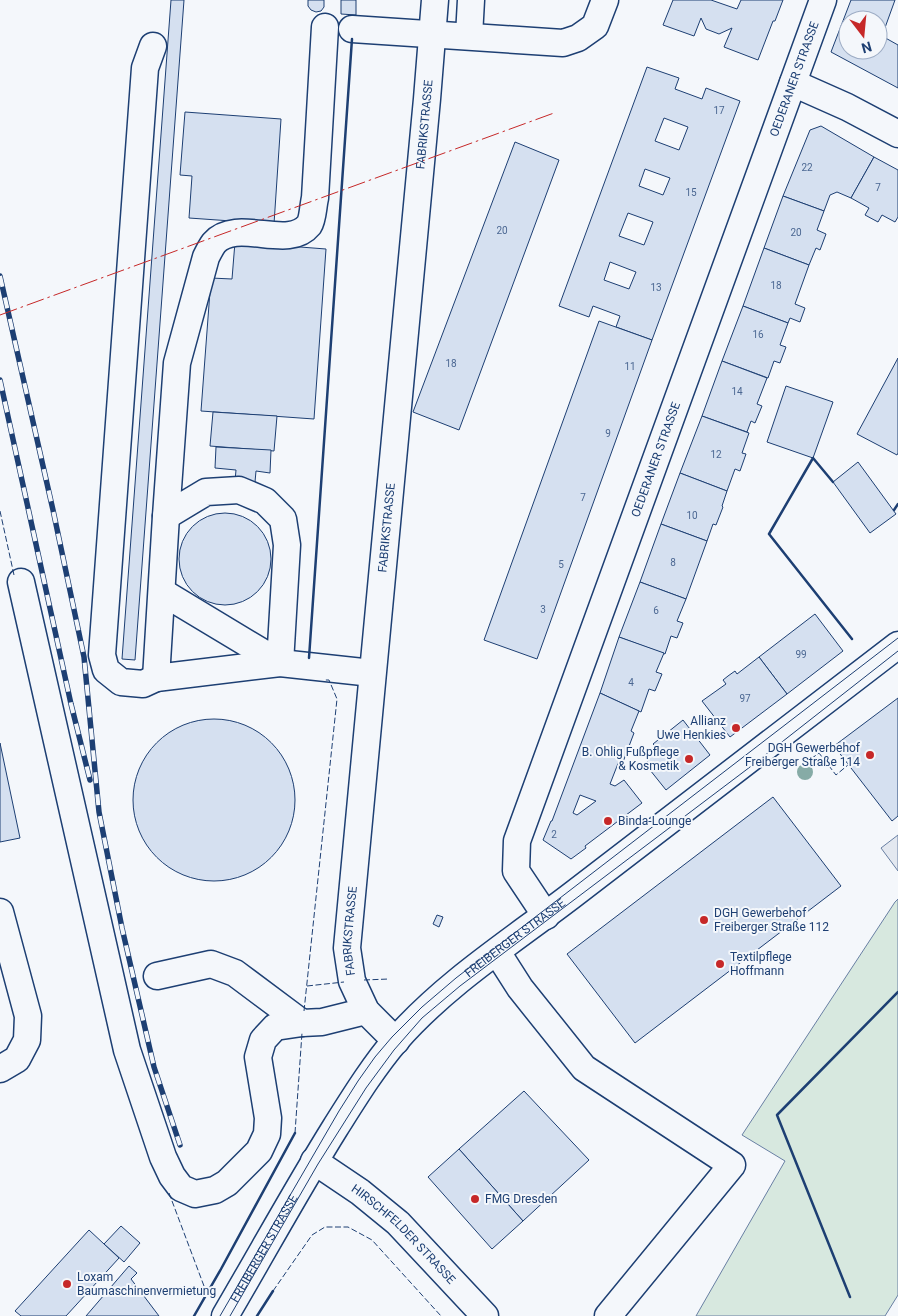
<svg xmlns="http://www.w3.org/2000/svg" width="898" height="1316" viewBox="0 0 898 1316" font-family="Roboto,sans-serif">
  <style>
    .green { fill: #d7e8df; stroke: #687fa3 }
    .parking { fill: #e3e8f0; stroke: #687fa3 }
    .building { fill: #d5e0f0; stroke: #1d3f73; fill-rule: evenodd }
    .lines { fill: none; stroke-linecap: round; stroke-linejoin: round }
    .minor-casing { stroke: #1d3f73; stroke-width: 29 }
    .minor { stroke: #f4f7fb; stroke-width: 26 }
    .tram { stroke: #1d3f73; stroke-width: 1 }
    .rail-casing { stroke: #1d3f73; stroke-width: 5.5 }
    .rail { stroke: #f4f7fb; stroke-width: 4; stroke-dasharray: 11; stroke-linecap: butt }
    .fence { stroke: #1d3f73; stroke-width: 1; stroke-dasharray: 6 2.5; stroke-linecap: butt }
    .wall { stroke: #1d3f73; stroke-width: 2.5 }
    .power { stroke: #c62828; stroke-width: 1; stroke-dasharray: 18 4 2.5 4; stroke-linecap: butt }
    .tree { fill: #86aba6 }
    .poi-dot { fill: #c62828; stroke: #f4f7fb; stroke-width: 2 }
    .labels { text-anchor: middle; stroke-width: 4; stroke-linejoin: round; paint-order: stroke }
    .number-label { font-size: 10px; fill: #4b6792 }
    .street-label { font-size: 12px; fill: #1d3f73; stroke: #f4f7fb }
    .poi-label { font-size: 12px; fill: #1d3f73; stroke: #f4f7fb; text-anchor: start }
  </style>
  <rect width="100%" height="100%" fill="#f4f7fb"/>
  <path class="green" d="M898,899V1295L885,1316H696L785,1161L742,1135L895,902Z"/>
  <path class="parking" d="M898,835V871L881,848Z"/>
  <g class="building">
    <path d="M171,0H184L135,660L122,659Z"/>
    <path d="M308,0H324V7L321,11L316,12L311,10L308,6Z"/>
    <path d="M341,0H356V15L341,14Z"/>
    <path d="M673,0H711L737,9L741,0H783L775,21H773L758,60L724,47L732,28L719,34L706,29L701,18L694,36L663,25Z"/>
    <path d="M851,0H895L882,36L898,45V88L831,52ZM848,20H878V50H848Z"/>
    <path d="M647,67L679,78L675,89L702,99L706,88L740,101L652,340L616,327L620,316L593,306L589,317L559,306ZM664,118L688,127L679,150L655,141ZM645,169L670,178L663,195L639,186ZM628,213L653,222L644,245L619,236ZM610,262L636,272L629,289L604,280Z"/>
    <path d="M185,112L281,119L274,224L189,218L192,176L180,175Z"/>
    <path d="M821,126L874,157L851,198L837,192L830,195L824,211L783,196L810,130Z"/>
    <path d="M515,142L559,160L459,430L413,412Z"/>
    <path d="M874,157L898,170V217L895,222L882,215L878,222L865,215L869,208L851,198Z"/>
    <path d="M783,196L824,211L817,230L826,234L820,250L816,248L809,265L764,248Z"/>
    <path d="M235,242L326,249L314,419L201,411L211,278L232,279Z"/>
    <path d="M764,248L809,265L795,304L805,308L800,322L790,318L788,323L743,306Z"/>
    <path d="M743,306L788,323L780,345L786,347L780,363L774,361L768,378L722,361Z"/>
    <path d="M599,321L652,340L537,659L484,640Z"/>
    <path d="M898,358V453L897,455L857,434Z"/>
    <path d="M722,361L767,378L757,404L762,406L755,423L751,421L747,432L702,416Z"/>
    <path d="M786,386L833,402L813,458L767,442Z"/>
    <path d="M213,412L277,416L274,451L210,446Z"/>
    <path d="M702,416L749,433L742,453L746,454L740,471L735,469L727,491L680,473Z"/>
    <path d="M216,447L271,450L270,473L256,471L255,482L235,481L236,470L215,468Z"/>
    <path d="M858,462L896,514L870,533L833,482Z"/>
    <path d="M680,473L727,491L722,506L723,507L716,525L713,524L707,541L661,524Z"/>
    <circle cx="225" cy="559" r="46"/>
    <path d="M661,524L707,541L686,599L640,582Z"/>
    <path d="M640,582L686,599L677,621L683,623L677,638L671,636L665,654L619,637Z"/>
    <path d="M815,614L843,651L787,694L759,657Z"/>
    <path d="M619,637L664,653L656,672L662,674L655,691L649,689L641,712L600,693Z"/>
    <path d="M759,657L787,694L730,737L702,701L726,684L723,680L728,676L735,671L737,674Z"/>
    <path d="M600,693L639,711L631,731L634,733L623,762L619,761L610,784L615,786L624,780L642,803L585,846L586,848L571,859L543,840L551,821H552ZM580,795L596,801L577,815L573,813Z"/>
    <path d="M898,698V816L892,821L834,746Z"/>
    <circle cx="214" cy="800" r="81"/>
    <path d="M683,720L710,755L666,790L646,765L651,752L656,747L653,744Z"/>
    <path d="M0,743L20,838L0,842Z"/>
    <path d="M773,797L841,886L635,1043L567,954Z"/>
    <path d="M437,915L443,917L439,927L433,924Z"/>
    <path d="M524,1091L589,1160L523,1221L459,1149Z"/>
    <path d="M459,1149L523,1221L492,1249L428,1177Z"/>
    <path d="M121,1226L140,1243L124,1262L104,1244Z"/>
    <path d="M89,1230L119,1258L66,1316H21L15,1311Z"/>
    <path d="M129,1266L137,1273L131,1279L159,1316H86Z"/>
  </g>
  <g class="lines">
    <defs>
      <g id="minor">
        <path d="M352,29L563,43L578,38L595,26L605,0"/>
        <path d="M469,36L471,0"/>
        <path d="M153,46L145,68L102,655L106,670L121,682L143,684L156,678"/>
        <path d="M793,83L847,107L898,134"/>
        <path d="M166,516L156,678L280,663L372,673"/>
        <path d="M21,582L127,1050L163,1157L172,1176L181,1188L195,1194L215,1190L227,1183L259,1151L267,1134L268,1118L258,1057L263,1040L275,1027L302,1023L322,1022L366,1011"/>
        <path d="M162,592L280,663L287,545L283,519L265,501L239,490L206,492L166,516L177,363L206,257C208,253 211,247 214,243C237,217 288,251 309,225C313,219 313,206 315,198L325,27"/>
        <path d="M0,912L28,1016L27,1040L17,1059L0,1069"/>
        <path id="s1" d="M546,916L516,871L517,841L823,0"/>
        <path d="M497,952L520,988L584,1068L732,1165L608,1316"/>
        <path d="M157,976L211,964L235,973L302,1023"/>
        <path id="s2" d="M396,1041L366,1011L352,981L347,948L427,99L435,0"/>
        <path id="s3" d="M314,1161L360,1192L398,1223L485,1316"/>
        <path id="s4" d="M225,1316C262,1253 297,1189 335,1128C354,1098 373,1067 396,1040C447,982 514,940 575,893C683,810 791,728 898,645"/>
      </g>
    </defs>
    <use href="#minor" class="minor-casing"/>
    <use href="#minor" class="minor"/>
    <g class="tram">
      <path d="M220,1316L339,1111L358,1081L375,1057L392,1037L422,1007L456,978L898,638"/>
      <path d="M230,1316L318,1164L366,1088L394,1050L422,1018L460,986L750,767L898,651"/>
    </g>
    <defs>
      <g id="rail">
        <path d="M0,276L53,510L84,657L99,812L122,928L154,1067L180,1145"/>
        <path d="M0,380L71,704L90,780"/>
      </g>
    </defs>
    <use href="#rail" class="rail-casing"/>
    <use href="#rail" class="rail"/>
    <g class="fence">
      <path d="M0,511L14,575"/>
      <path d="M804,764L819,753L836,775L848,765"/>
      <path d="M364,980L389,979"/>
      <path d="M307,986L344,982"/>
      <path d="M304,1011L337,699L329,680H325"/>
      <path d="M295,1133L302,1033"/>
      <path d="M169,1193L207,1294"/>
      <path d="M273,1291L312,1235L325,1227H348L372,1240L441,1316"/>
    </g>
    <g class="wall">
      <path d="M833,482L813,458L769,534L852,639"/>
      <path d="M894,510L898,504"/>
      <path d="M309,658L352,39"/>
      <path d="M850,1297L777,1115L898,992"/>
      <path d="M194,1316L221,1269L295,1133"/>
      <path d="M257,1316L273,1291"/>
    </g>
    <path class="power" d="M0,315L554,113"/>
  </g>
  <circle class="tree" cx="805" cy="772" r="8"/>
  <g class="poi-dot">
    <circle cx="736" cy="728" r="5"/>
    <circle cx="870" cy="755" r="5"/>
    <circle cx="689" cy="759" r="5"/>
    <circle cx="608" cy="821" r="5"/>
    <circle cx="704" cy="920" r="5"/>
    <circle cx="720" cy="964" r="5"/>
    <circle cx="475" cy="1199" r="5"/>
    <circle cx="67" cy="1284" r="5"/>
  </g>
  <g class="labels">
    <g class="number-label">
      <text x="719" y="114">17</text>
      <text x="807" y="171">22</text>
      <text x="878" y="191">7</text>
      <text x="691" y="196">15</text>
      <text x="502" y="234">20</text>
      <text x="796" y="236">20</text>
      <text x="776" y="289">18</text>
      <text x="656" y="291">13</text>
      <text x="758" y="338">16</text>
      <text x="451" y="367">18</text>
      <text x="630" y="370">11</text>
      <text x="737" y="395">14</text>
      <text x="608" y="437">9</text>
      <text x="716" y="458">12</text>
      <text x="583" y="501">7</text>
      <text x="692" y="519">10</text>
      <text x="673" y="566">8</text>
      <text x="561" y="568">5</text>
      <text x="543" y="613">3</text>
      <text x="656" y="614">6</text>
      <text x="801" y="658">99</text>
      <text x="631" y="686">4</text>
      <text x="745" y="702">97</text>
      <text x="554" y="838">2</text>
    </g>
    <g class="street-label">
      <text dy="4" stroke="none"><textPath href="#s1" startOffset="895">OEDERANER STRASSE</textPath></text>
      <text dy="4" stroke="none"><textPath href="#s2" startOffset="936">FABRIKSTRASSE</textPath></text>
      <text dy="4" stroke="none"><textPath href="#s1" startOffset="490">OEDERANER STRASSE</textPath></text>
      <text dy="4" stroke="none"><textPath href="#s2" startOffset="531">FABRIKSTRASSE</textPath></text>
      <text dy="4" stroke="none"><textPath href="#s2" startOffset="126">FABRIKSTRASSE</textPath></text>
      <text dy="4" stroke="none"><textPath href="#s4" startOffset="482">FREIBERGER STRASSE</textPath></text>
      <text dy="4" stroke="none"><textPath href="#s3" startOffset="116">HIRSCHFELDER STRASSE</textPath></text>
      <text dy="4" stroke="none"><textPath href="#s4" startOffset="78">FREIBERGER STRASSE</textPath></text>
    </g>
    <g class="poi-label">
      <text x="726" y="725" text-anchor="end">Allianz<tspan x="726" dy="14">Uwe Henkies</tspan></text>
      <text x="860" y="752" text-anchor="end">DGH Gewerbehof<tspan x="860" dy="14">Freiberger Straße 114</tspan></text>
      <text x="679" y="756" text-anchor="end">B. Ohlig Fußpflege<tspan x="679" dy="14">&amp; Kosmetik</tspan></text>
      <text x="618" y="825">Binda-Lounge</text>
      <text x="714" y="917">DGH Gewerbehof<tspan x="714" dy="14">Freiberger Straße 112</tspan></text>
      <text x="730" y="961">Textilpflege<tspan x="730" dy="14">Hoffmann</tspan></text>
      <text x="485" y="1203">FMG Dresden</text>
      <text x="77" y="1281">Loxam<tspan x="77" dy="14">Baumaschinenvermietung</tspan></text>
    </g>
  </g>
  <g transform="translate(863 35) rotate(164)"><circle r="24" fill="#f4f7fb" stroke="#9eadc5"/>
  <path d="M0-4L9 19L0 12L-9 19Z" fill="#c62828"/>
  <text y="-8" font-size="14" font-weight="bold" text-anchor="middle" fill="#1d3f73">N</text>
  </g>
</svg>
